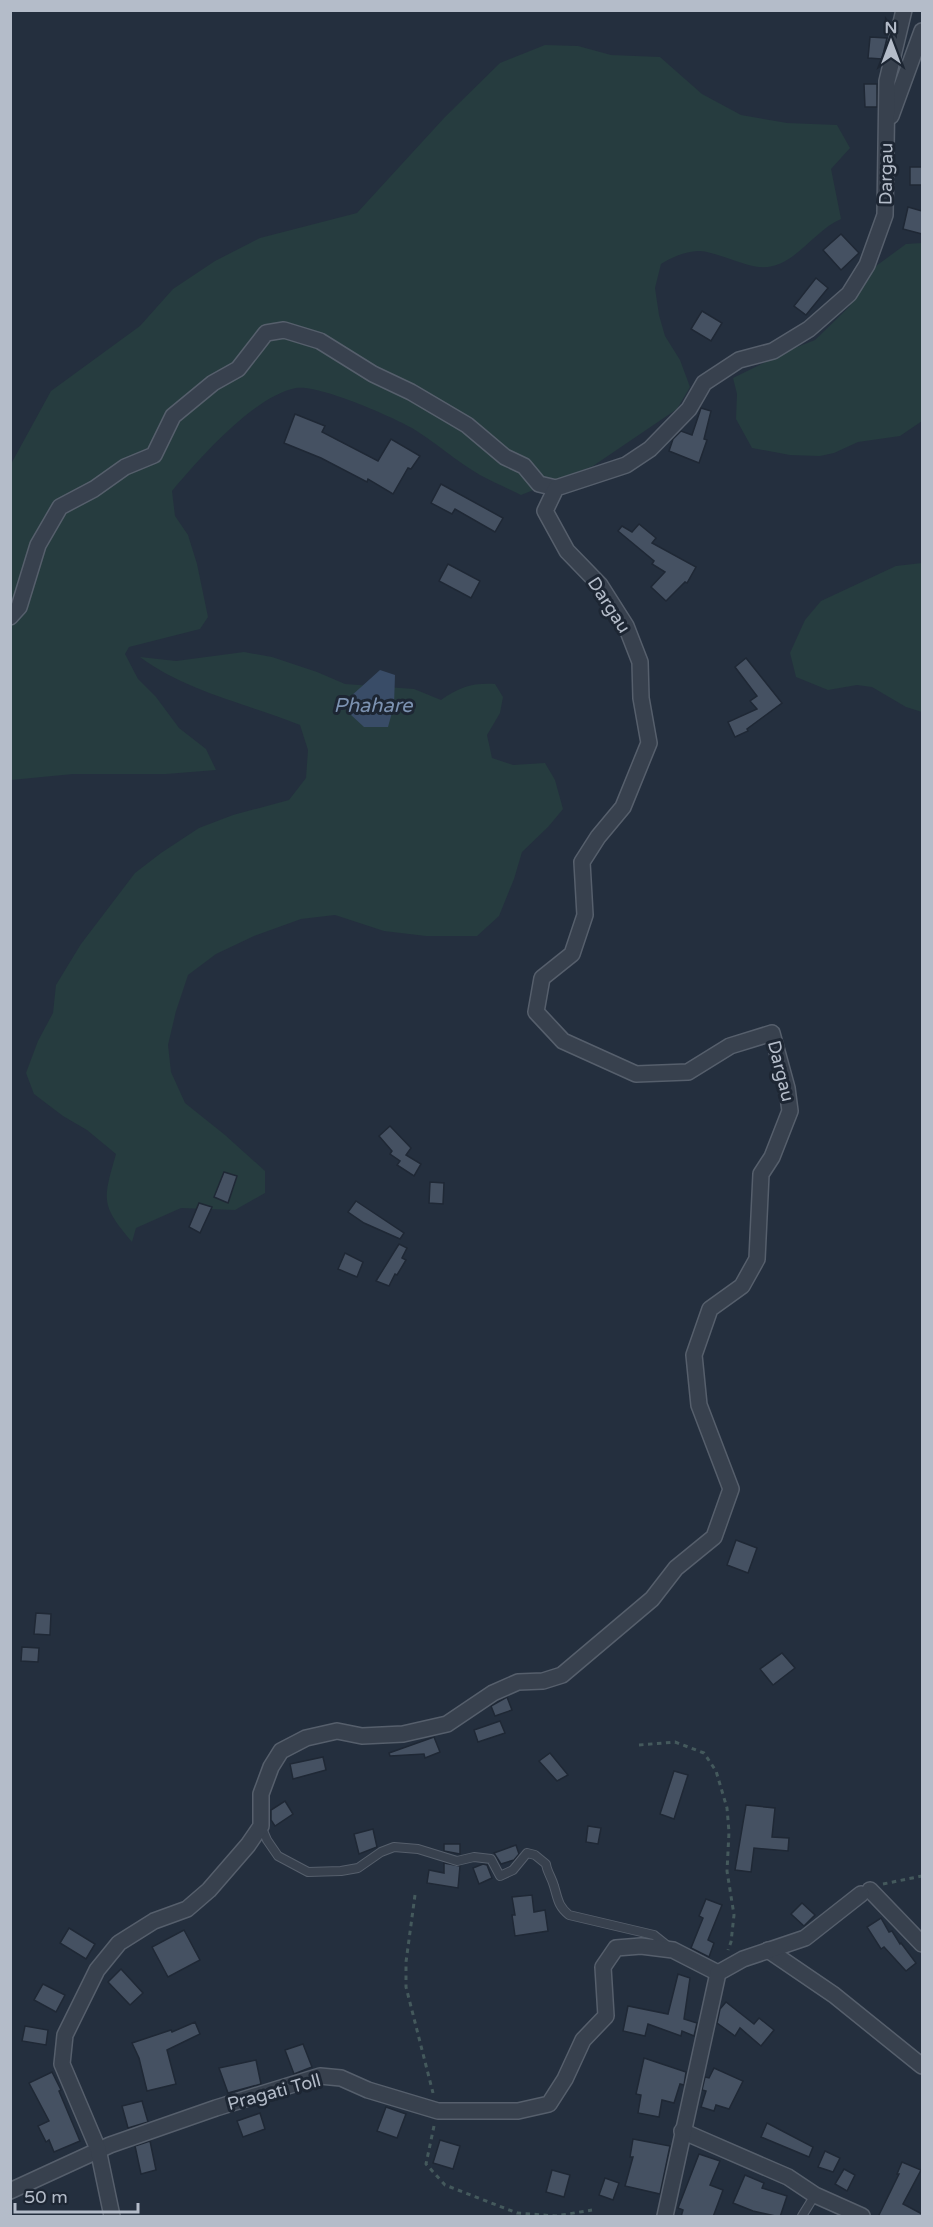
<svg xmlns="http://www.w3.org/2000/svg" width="933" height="2227" viewBox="0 0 933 2227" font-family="'Varela Round',sans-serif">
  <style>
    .green { fill: #263c3f }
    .water { fill: #394c67 }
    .building { fill: #455162; stroke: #1f2835; stroke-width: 1.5 }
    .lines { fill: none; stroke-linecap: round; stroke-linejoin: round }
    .lane-casing { stroke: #565f6c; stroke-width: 10 }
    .street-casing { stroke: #565f6c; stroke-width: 18 }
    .path { stroke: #44595c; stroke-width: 3; stroke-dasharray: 4.5 4.5; stroke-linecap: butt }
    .lane { stroke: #38414e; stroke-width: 8 }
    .street { stroke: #38414e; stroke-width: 15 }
    .labels { text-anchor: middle; stroke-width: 6; stroke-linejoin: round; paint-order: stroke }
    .street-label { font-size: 18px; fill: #b4bcc9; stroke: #1d2633 }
    .water-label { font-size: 20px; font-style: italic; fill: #7c92b1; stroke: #1d2633 }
  </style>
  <rect width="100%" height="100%" fill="#242f3e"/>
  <g class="green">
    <path d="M545,45L578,46L611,55L660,57L702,94L741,115L787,123L837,125L850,148L831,169L841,219C812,231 794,270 759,267C741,265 716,252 700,251C688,250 670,258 661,264L655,288L659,315L665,336L680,360L690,387L677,409L593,466L521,495C507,488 493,482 480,475C456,461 435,442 412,428C391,416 318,384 296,388C254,396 199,459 172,491L175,516L188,535L197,564L208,617L200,629L129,647L125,654L138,679L156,697L179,728L206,749L216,770L166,774H73L11,780V464L51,391L140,326L173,289L215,261L260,238L357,213L445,117L500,63Z"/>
    <path d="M922,243V421L900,436L858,442L834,453L820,456L790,455L752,448L736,419L737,394L733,378L792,349L815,340L850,306L857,280L906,244Z"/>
    <path d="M922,563V712L906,707L872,687L857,685L828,690L796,677L790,653L805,620L821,601L896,566Z"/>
    <path d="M244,652L272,657L317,672L345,684L414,689L441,700C460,687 471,683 495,684L503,697L500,713L487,735L492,758L513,765L545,763L555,780L563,809L548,827L522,852L514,879L499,916L477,936H426L384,931L335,915L301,919L254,936L216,954L188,975L176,1011L168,1045L171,1072L185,1103L225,1135L265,1171V1193L235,1210L181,1208L136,1228L132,1242C100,1204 103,1200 116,1154L87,1130L63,1116L34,1094L26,1073L38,1041L53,1013L56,985L81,944L135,873L161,853L199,828L233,815L289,800L306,778L308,750L300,725C248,704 185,691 140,657L176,661Z"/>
  </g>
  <path class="water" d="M380,670L395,675L394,705L388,727H364L350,714V697Z"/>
  <g class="building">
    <path d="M870,37L887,38L882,59L868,58Z"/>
    <path d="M864,84H877V107H865Z"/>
    <rect x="910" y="167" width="12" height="18"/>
    <path d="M908,207L922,211V234L903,229Z"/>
    <path d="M841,234L859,253L841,270L823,250Z"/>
    <path d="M816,278L828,288L806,315L794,306Z"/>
    <path d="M702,311L722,323L711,341L691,329Z"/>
    <path d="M701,408L711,411L704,439L707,440L699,463L669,451L673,439L681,431L692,435Z"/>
    <path d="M295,414L325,426L322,432L378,461L391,439L420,456L411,469L408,468L393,494L368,479L367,482L321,458L284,443Z"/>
    <path d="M441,484L503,518L495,532L455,509L452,514L431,503Z"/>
    <path d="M639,524L656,538L652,543L696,567L687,583L685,582L666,601L651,587L665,572L652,564L654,561L618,531L622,526L632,532Z"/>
    <path d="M448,564L480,581L471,598L439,581Z"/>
    <path d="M746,658L782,703L747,729L748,731L735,737L728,722L757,709L750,701L757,696L735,667Z"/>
    <path d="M390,1126L411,1148L406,1155L421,1164L414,1176L397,1165L400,1161L390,1154L392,1151L379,1136Z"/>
    <path d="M224,1172L237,1176L228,1203L214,1197Z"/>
    <path d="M430,1182L444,1183L443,1204L429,1203Z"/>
    <path d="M356,1201L404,1233L400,1239L364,1223L348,1212Z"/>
    <path d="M199,1203L212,1207L200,1233L189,1227Z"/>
    <path d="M399,1244L407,1248L402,1258L406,1260L397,1275L395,1274L389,1286L376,1281Z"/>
    <path d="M345,1253L363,1262L357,1277L338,1269Z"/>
    <path d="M736,1540L757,1548L748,1573L727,1565Z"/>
    <path d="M36,1613L51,1614L50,1635L34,1634Z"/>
    <path d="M22,1647L39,1648L38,1662L21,1661Z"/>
    <path d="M782,1653L795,1668L773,1685L760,1669Z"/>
    <path d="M507,1697L512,1710L495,1716L491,1706Z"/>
    <path d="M500,1721L505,1733L478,1742L474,1730Z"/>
    <path d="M434,1737L440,1752L425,1758L424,1754L390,1756L389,1753Z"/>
    <path d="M550,1753L568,1775L557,1781L539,1761Z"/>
    <path d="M323,1757L326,1770L293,1779L290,1764Z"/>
    <path d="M674,1771L688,1775L674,1819L660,1814Z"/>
    <path d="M285,1801L293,1814L275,1826L271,1820V1810Z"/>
    <path d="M746,1805L775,1808L772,1837L789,1838L788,1851L754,1848L751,1872L735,1870Z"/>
    <path d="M588,1826L601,1828L598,1844L586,1842Z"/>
    <path d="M373,1829L377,1847L359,1854L354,1834Z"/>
    <path d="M444,1844H460V1854L444,1851Z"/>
    <path d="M516,1845L519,1854L514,1860L501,1864L494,1853Z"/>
    <path d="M444,1863L460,1866L458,1888L427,1883L429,1870L444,1873Z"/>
    <path d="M483,1864L487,1865L492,1878L479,1884L473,1868Z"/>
    <path d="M532,1895L534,1912L545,1910L548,1931L515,1936L512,1915H515L512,1897Z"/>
    <path d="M706,1899L722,1905L708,1940L714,1943L709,1957L691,1948L703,1918L699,1916Z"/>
    <path d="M802,1903L815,1915L804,1926L791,1914Z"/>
    <path d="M881,1918L889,1932L892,1931L900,1944L901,1943L916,1963L906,1971L884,1947L881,1949L867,1927Z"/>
    <path d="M69,1928L95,1944L86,1959L60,1943Z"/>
    <path d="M184,1930L200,1960L168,1977L152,1947Z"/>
    <path d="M121,1969L143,1993L130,2005L108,1982Z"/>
    <path d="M678,1974L690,1978L684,2019L697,2023L694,2036L682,2031L681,2036L648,2024L645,2036L623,2031L628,2006L668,2014Z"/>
    <path d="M43,1984L65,1995L56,2012L34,2000Z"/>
    <path d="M726,2002L754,2024L759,2018L774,2030L761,2046L740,2028L735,2036L717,2023L720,2009Z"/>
    <path d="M195,2022L200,2034L167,2050L176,2084L147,2091L139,2058L132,2043L171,2030L172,2032Z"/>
    <path d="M25,2026L48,2030L46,2045L22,2041Z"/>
    <path d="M303,2044L312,2067L294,2074L285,2050Z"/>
    <path d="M644,2058L686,2072L684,2085L680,2084L674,2103L662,2100L659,2117L638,2113L641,2095L636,2094Z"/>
    <path d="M256,2060L261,2084L228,2093L219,2068Z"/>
    <path d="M714,2068L743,2081L729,2109L716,2105L714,2111L701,2107L706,2091L702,2090L705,2077L709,2078Z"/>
    <path d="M52,2072L61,2090L59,2091L80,2141L54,2152L49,2140L46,2142L38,2126L49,2121L29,2083Z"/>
    <path d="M142,2101L148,2122L128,2128L122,2106Z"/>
    <path d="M386,2107L406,2114L397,2138L377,2131Z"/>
    <path d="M260,2113L265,2129L243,2137L237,2121Z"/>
    <path d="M767,2123L813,2147L809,2157L761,2137Z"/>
    <path d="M633,2139L670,2146L660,2194L625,2186L633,2157H630Z"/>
    <path d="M440,2140L460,2146L453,2169L433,2163Z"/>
    <path d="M150,2141L156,2170L141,2174L135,2146Z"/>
    <path d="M825,2151L840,2158L833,2172L818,2167Z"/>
    <path d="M699,2154L720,2161L710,2185L723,2190L713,2217H681L683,2210L678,2208Z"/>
    <path d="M902,2162L921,2170L903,2204L922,2214V2217H878L899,2174H897Z"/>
    <path d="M844,2169L855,2175L847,2191L835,2184Z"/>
    <path d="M552,2170L570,2175L564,2197L546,2192Z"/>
    <path d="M745,2175L764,2183L762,2188L787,2196L780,2217L753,2211L733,2203Z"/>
    <path d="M605,2178L619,2183L613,2200L599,2195Z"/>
  </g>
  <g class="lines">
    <defs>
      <g id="lane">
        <path d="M261,1826L267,1840L278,1856L308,1872L341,1871L358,1868L381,1852L394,1847L418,1849L457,1861L474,1857L491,1859L500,1876L513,1870L527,1853L535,1855L546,1864C547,1872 552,1878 554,1886C558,1899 558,1906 569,1915L654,1935L669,1947"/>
        <path d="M802,2216L815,2195"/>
      </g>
      <g id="street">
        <path d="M891,116L922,31"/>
        <path d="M10,617L19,607L38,545L60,507L94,489L125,467L154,455L173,416L213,383L238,369L266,333L284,330L320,341L373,374L411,392L467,425L505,457L524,466L539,484L556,488"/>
        <path d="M870,1890L922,1944"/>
        <path d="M768,1950L834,1995L922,2066"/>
        <path d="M682,2131L788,2177L815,2195L862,2216"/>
        <path d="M10,2191L110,2145L216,2108L320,2076L341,2078L368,2090L438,2111H518L549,2104L565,2079L583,2040L606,2016L603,1967L616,1948L641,1946L673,1950L718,1973"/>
        <path d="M112,2216L98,2149L62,2064L65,2035L97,1970L119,1943L154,1921L187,1909L209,1890L248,1845L261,1826V1794L271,1767L281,1751L306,1738L337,1731L362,1736L403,1734L447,1724L493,1693L518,1682L543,1681L562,1675L652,1599L676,1568L714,1537L731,1489L699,1405L694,1355L710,1309L742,1286L757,1259L761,1174L772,1157L790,1111L787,1088L772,1033L730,1046L688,1072L636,1074L563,1041L536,1012L542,978L572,954L585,915L582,862L598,837L623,807L649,743L641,698L640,662L626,626L600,585L567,551L545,511L556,488L626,465L650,449L689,409L704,383L739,360L773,351L809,329L849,294L867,265L885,215L887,81L904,10"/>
        <path d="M665,2216L718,1973L743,1959L805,1938L861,1894"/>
      </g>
    </defs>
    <use href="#lane" class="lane-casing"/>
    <use href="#street" class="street-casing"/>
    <g class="path">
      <path d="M639,1745L675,1742L704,1753L716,1771L727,1808L729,1832L727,1871L734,1915L731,1942L728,1950"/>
      <path d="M883,1884L922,1876"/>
      <path d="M415,1895L406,1962V1987L433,2093"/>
      <path d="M434,2126L426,2164L445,2185L517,2213L556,2216L592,2210"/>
    </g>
    <use href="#lane" class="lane"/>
    <use href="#street" class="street"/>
  </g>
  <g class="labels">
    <g class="street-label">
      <text transform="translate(886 174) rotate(-89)" y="6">Dargau</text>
      <text transform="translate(609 605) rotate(57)" y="6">Dargau</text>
      <text transform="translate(781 1071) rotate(76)" y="6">Dargau</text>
      <text transform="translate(274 2092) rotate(-15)" y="6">Pragati Toll</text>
    </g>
    <g class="water-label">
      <text x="373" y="712">Phahare</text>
    </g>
  </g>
  <rect width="933" height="2227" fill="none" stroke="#b4bcc9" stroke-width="24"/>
  <g transform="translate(891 42)" stroke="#1d2633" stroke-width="4.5" paint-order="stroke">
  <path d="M0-4.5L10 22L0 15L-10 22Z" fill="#b4bcc9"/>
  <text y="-9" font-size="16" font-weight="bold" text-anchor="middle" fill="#b4bcc9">N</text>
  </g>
  <path d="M15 2203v9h123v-9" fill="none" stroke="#b4bcc9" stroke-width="3"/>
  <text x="24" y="2203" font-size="18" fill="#b4bcc9" stroke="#1d2633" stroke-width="4.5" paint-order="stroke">50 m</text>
</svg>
